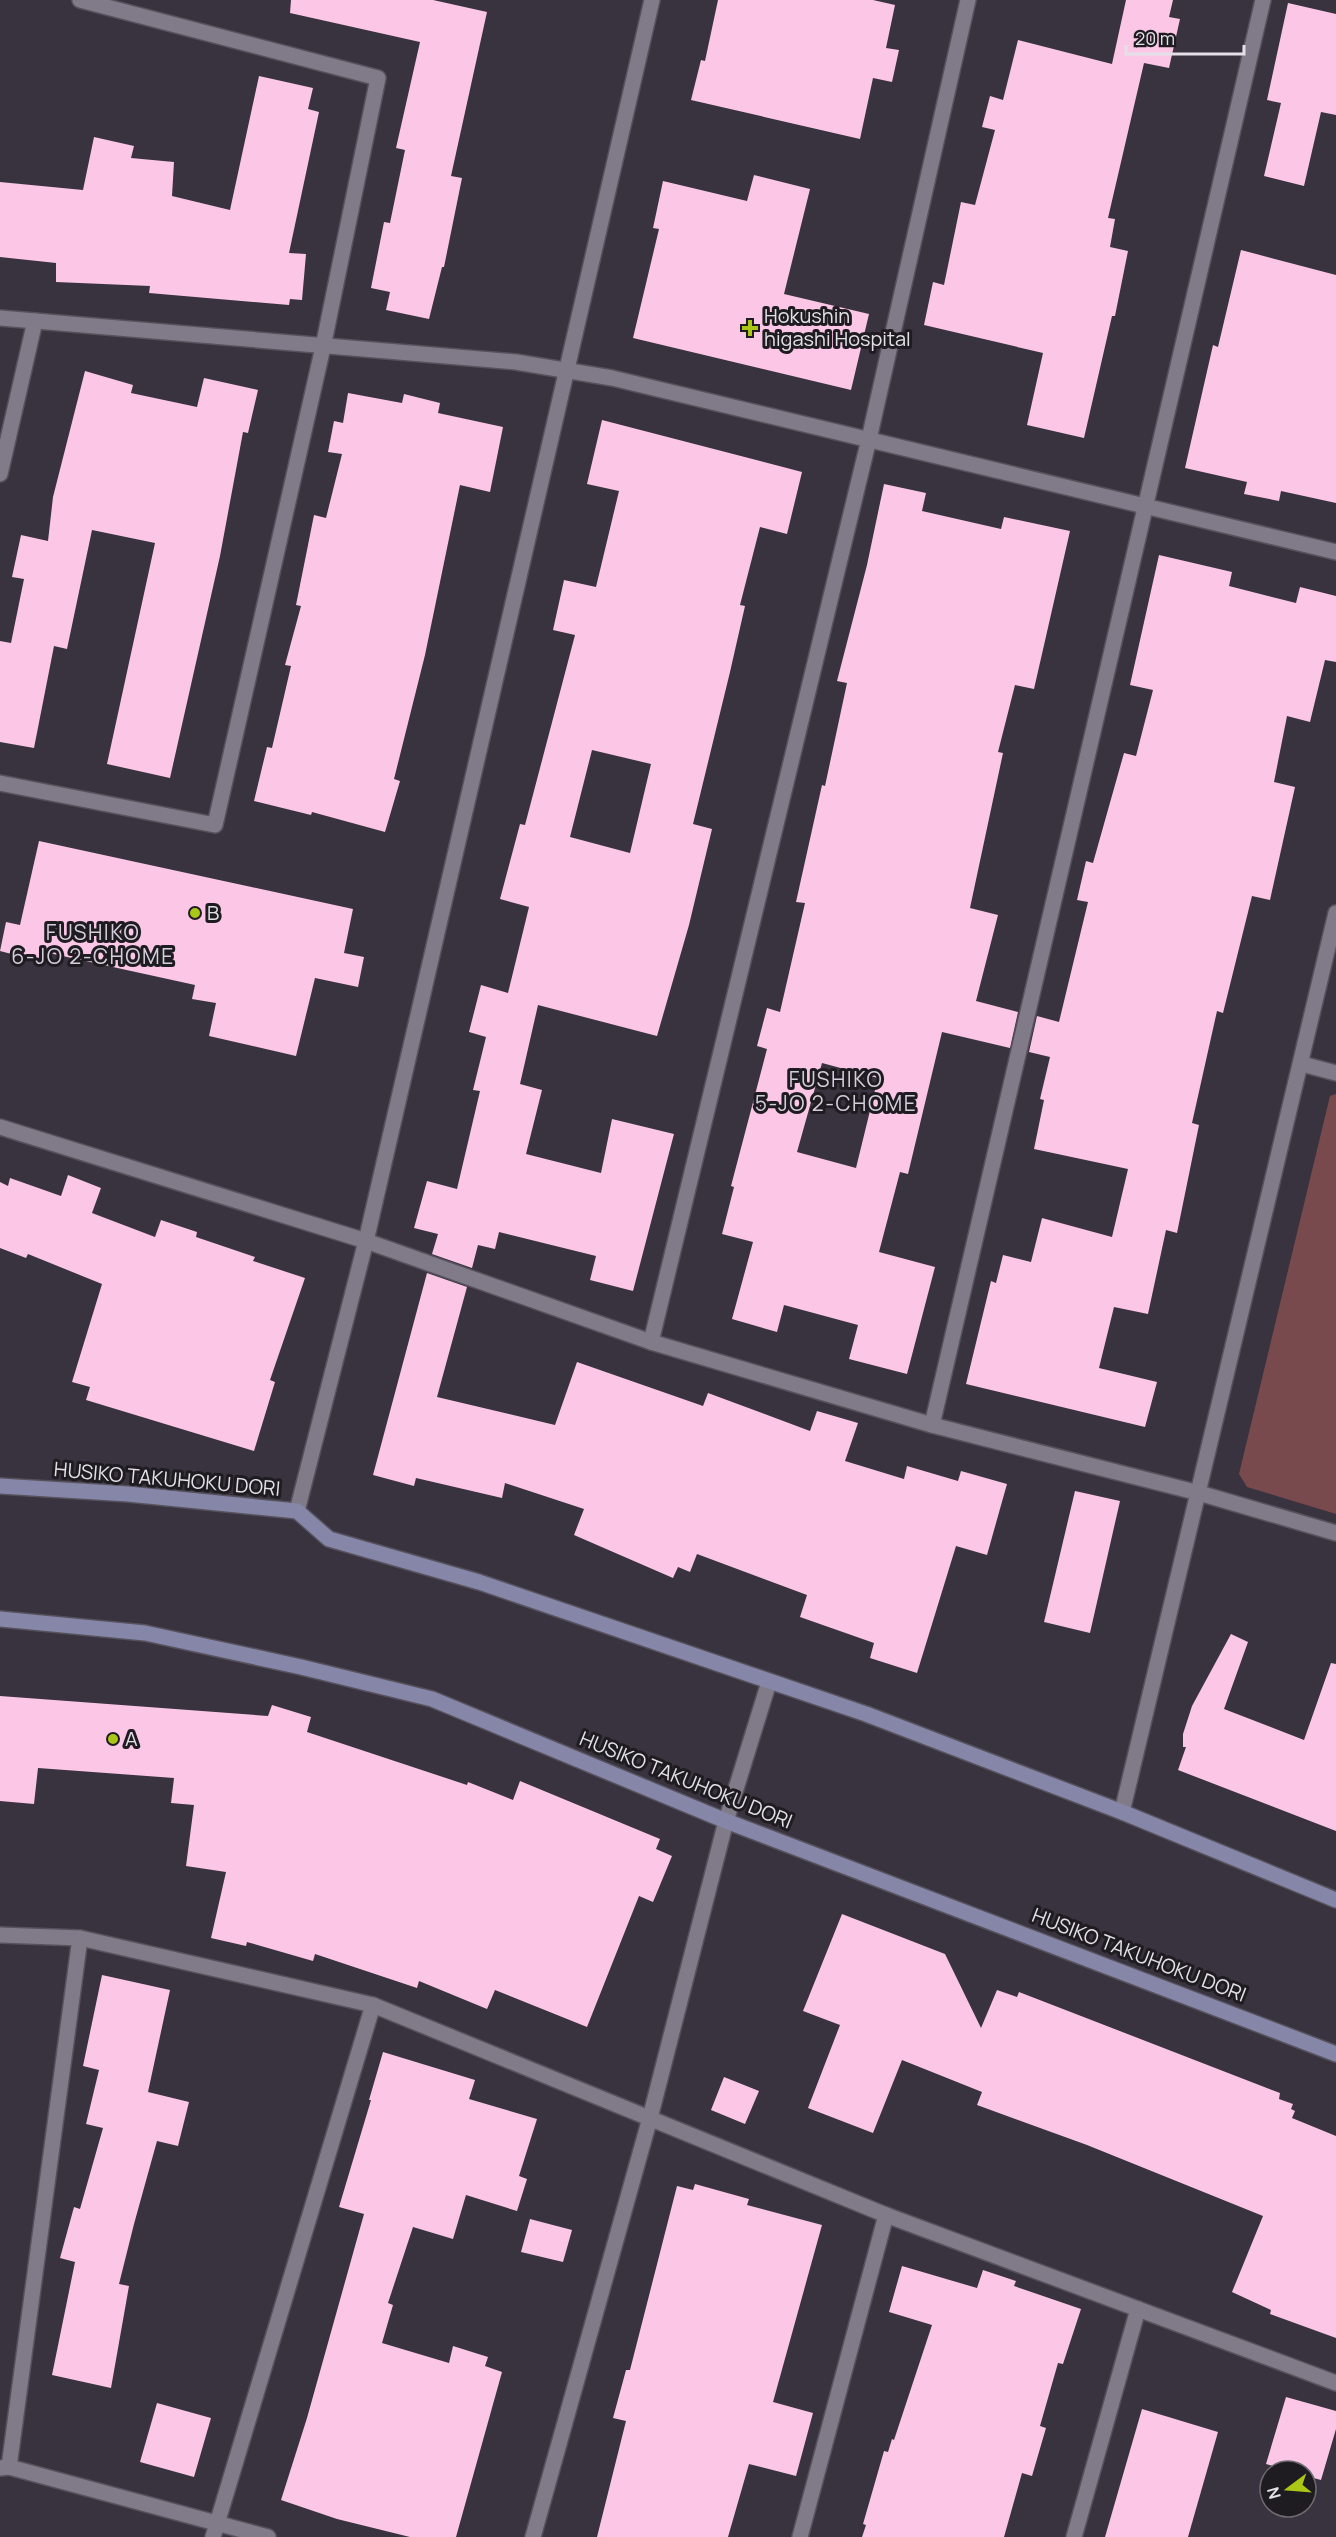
<svg xmlns="http://www.w3.org/2000/svg" width="1336" height="2537" viewBox="0 0 1336 2537" font-family="Manrope,sans-serif">
  <style>
    .green { fill: #784a4d }
    .building { fill: #fcc7e7; fill-rule: evenodd }
    .lines { fill: none; stroke-linecap: round; stroke-linejoin: round }
    .street-casing { stroke: #56515c; stroke-width: 18 }
    .secondary-casing { stroke: #56515c; stroke-width: 18 }
    .street { stroke: #817a88; stroke-width: 15 }
    .secondary { stroke: #8586a8; stroke-width: 15 }
    .poi-dot { fill: #abc716; stroke: #1e1c21; stroke-width: 2 }
    .labels { text-anchor: middle; stroke-width: 6; stroke-linejoin: round; paint-order: stroke }
    .poi-label { font-size: 20px; fill: #e3e0e8; stroke: #1e1c21; text-anchor: start }
    .street-label { font-size: 20px; fill: #e3e0e8; stroke: #1e1c21 }
    .neighbourhood-label { font-size: 21px; letter-spacing: 1.5px; fill: #d4cddc; stroke: #1e1c21 }
  </style>
  <rect width="100%" height="100%" fill="#38333e"/>
  <path class="green" d="M1336,1094V1514L1247,1487L1239,1474L1330,1096Z"/>
  <g class="building">
    <path d="M291,0H433L487,12L451,176L462,178L444,267H442L429,319L386,310L390,292L371,288L384,222L390,223L405,150L396,148L420,42L290,13Z"/>
    <path d="M718,0H873L895,5L886,48L899,50L892,82L873,78L860,139L691,100L701,60L705,61Z"/>
    <path d="M1126,0H1173L1169,17L1180,19L1169,68L1144,63L1108,218L1115,219L1110,247L1128,251L1115,316H1112L1084,438L1027,425L1043,353L924,325L933,282L944,285L961,202L975,205L995,130L982,127L990,96L1003,100L1018,40L1112,64Z"/>
    <path d="M1288,3L1336,14V115L1321,112L1304,186L1264,176L1281,103L1267,100Z"/>
    <path d="M259,76L313,88L308,109L319,112L289,253L306,254L302,300L290,299L289,305L149,293L150,286L56,282V263L0,257V182L83,190L94,137L134,146L131,158L174,162L172,196L230,210Z"/>
    <path d="M754,175L810,189L784,294L869,314L851,390L633,338L659,229L653,228L663,181L747,201Z"/>
    <path d="M1241,250L1336,275V503L1281,491L1279,501L1244,494L1247,482L1185,468L1213,345L1218,347Z"/>
    <path d="M85,371L133,385L131,393L197,407L204,378L258,390L248,433L243,432L220,556L170,778L107,764L155,543L92,530L67,649L54,646L34,748L0,742V641L11,643L24,579L12,577L21,535L48,541L53,497Z"/>
    <path d="M348,393L402,403L404,394L440,403L438,413L503,427L490,492L460,485L425,655L394,779L400,781L385,832L312,812L311,815L254,801L267,747L272,748L291,666L285,665L301,606L296,605L314,515L326,518L342,454L328,452L334,421L343,423Z"/>
    <path d="M602,420L802,472L787,534L760,527L740,605L745,606L730,672L693,824L712,829L689,925L657,1036L538,1005L520,1084L542,1090L526,1154L601,1173L612,1119L674,1134L633,1291L590,1280L596,1256L499,1232L495,1249L478,1245L472,1268L432,1254L438,1234L414,1228L427,1181L457,1189L480,1091L473,1090L486,1037L469,1032L481,985L508,993L529,907L500,899L520,824L525,825L575,635L553,630L564,580L596,587L619,491L587,484ZM592,750L651,764L630,853L570,837Z"/>
    <path d="M884,484L926,493L922,511L1001,529L1004,517L1070,531L1034,689L1015,685L998,752L1003,753L970,908L998,915L976,1001L1018,1012L1010,1048L942,1032L908,1174L900,1172L879,1252L935,1267L907,1374L849,1359L858,1325L784,1305L777,1332L732,1319L753,1242L722,1234L734,1187L731,1186L767,1049L757,1046L767,1008L780,1012L805,903L796,902L822,785L825,786L847,683L837,681L867,565ZM822,1063L878,1078L856,1168L797,1152Z"/>
    <path d="M1159,555L1232,572L1229,586L1296,603L1300,587L1336,596V662L1325,660L1310,722L1287,716L1274,782L1295,787L1270,900L1252,896L1223,1013L1217,1011L1192,1123L1199,1125L1177,1233L1166,1230L1148,1314L1114,1307L1099,1368L1157,1382L1145,1427L966,1384L991,1281L996,1283L1003,1255L1031,1262L1042,1218L1112,1237L1128,1169L1034,1149L1044,1100L1040,1099L1050,1057L1029,1052L1037,1016L1059,1022L1088,902L1077,900L1086,861L1093,863L1124,753L1136,756L1153,690L1130,685Z"/>
    <path d="M39,841L353,909L344,953L364,957L358,987L315,978L296,1056L209,1036L216,1003L192,999L195,985L49,953L46,963L0,951L6,922L20,925Z"/>
    <path d="M68,1175L101,1188L92,1213L155,1237L161,1220L197,1232L196,1237L255,1257L253,1261L305,1278L270,1380L275,1382L254,1451L86,1400L90,1387L72,1382L102,1284L28,1254L26,1258L0,1248V1182L8,1186L10,1178L61,1196Z"/>
    <path d="M427,1273L467,1287L437,1397L555,1425L577,1362L703,1406L708,1393L810,1431L817,1411L858,1423L845,1461L904,1479L907,1466L958,1481L961,1471L1007,1484L987,1555L956,1546L917,1673L870,1658L874,1643L800,1617L807,1595L697,1554L690,1572L678,1567L673,1578L574,1535L584,1509L505,1483L502,1498L416,1478L414,1486L373,1475Z"/>
    <path d="M1075,1491L1120,1501L1090,1633L1044,1622Z"/>
    <path d="M1231,1634L1248,1642L1224,1709L1304,1740L1331,1663L1336,1664V1831L1178,1770L1186,1747H1183V1734L1192,1706Z"/>
    <path d="M0,1696L268,1716L272,1705L311,1717L307,1732L467,1785L468,1782L513,1800L520,1781L660,1839L656,1849L672,1856L653,1902L639,1896L587,2027L495,1990L487,2009L419,1981L417,1988L315,1954L313,1961L247,1942L246,1946L211,1938L226,1872L186,1866L194,1805L171,1803L174,1778L38,1768L34,1804L0,1801Z"/>
    <path d="M842,1914L945,1954L981,2028L997,1990L1017,1997L1019,1992L1280,2093L1279,2099L1293,2104L1291,2109L1295,2111L1292,2118L1336,2136V2338L1270,2314L1271,2310L1232,2292L1263,2216L1087,2145L977,2105L982,2092L902,2060L873,2133L808,2108L840,2025L803,2011Z"/>
    <path d="M102,1975L170,1990L148,2092L189,2102L178,2146L157,2141L134,2224L119,2284L129,2286L111,2388L52,2375L75,2262L60,2258L74,2207L80,2209L103,2128L86,2124L99,2070L83,2066Z"/>
    <path d="M383,2052L475,2080L469,2099L537,2119L519,2176L527,2179L517,2211L466,2195L453,2239L413,2227L388,2303L393,2305L382,2343L449,2363L453,2346L488,2357L485,2366L502,2372L456,2537H410L337,2519L281,2500L307,2418L364,2214L339,2207L371,2100H369Z"/>
    <path d="M724,2077L759,2091L745,2124L711,2110Z"/>
    <path d="M695,2184L749,2199L747,2205L822,2225L773,2402L813,2413L796,2476L749,2464L728,2537H597L626,2421L613,2418L626,2370H630L677,2186L693,2190Z"/>
    <path d="M530,2219L572,2230L563,2262L521,2252Z"/>
    <path d="M902,2266L977,2288L983,2270L1016,2281L1014,2286L1081,2309L1063,2364L1058,2363L1040,2426L1046,2428L1032,2476L1022,2473L1004,2537H862L866,2525L863,2524L884,2451L888,2452L892,2439L894,2440L932,2325L889,2312Z"/>
    <path d="M1286,2397L1336,2411V2429L1321,2480L1306,2476V2471H1291L1266,2464Z"/>
    <path d="M157,2403L211,2418L194,2477L140,2462Z"/>
    <path d="M1142,2409L1218,2432L1188,2537H1105Z"/>
  </g>
  <g class="lines">
    <defs>
      <g id="street">
        <path d="M0,318L516,362L612,378L1336,552"/>
        <path d="M0,474L35,321"/>
        <path d="M0,783L215,825L323,347L378,78L80,0"/>
        <path d="M1302,1064L1336,1073"/>
        <path d="M0,1127L366,1241L651,1342L932,1425L1199,1493L1336,1533"/>
        <path d="M651,1342L869,439L968,0"/>
        <path d="M932,1425L1263,0"/>
        <path d="M297,1511L366,1241L652,0"/>
        <path d="M1122,1812L1336,913"/>
        <path d="M0,1935L80,1938L373,2005L886,2215L1336,2383"/>
        <path d="M9,2467L80,1938"/>
        <path d="M0,2468L9,2467L268,2537"/>
        <path d="M213,2537L373,2005"/>
        <path d="M533,2537L650,2118L726,1821L769,1682"/>
        <path d="M800,2537L886,2215"/>
        <path d="M1074,2537L1138,2309"/>
      </g>
      <g id="secondary">
        <path d="M0,1486L128,1494L297,1511L329,1539L479,1582L866,1714L1122,1812L1336,1900"/>
        <path d="M0,1619L145,1633L301,1667L432,1699L726,1821L1336,2054"/>
      </g>
    </defs>
    <use href="#street" class="street-casing"/>
    <use href="#secondary" class="secondary-casing"/>
    <use href="#street" class="street"/>
    <use href="#secondary" class="secondary"/>
  </g>
  <g class="poi-dot">
    <path d="M747 319h6v6h6v6h-6v6h-6v-6h-6v-6h6z"/>
    <circle cx="195" cy="913" r="6"/>
    <circle cx="113" cy="1739" r="6"/>
  </g>
  <g class="labels">
    <g class="poi-label">
      <text x="764" y="323">Hokushin<tspan x="764" dy="23">higashi Hospital</tspan></text>
      <text x="207" y="920">B</text>
      <text x="125" y="1746">A</text>
    </g>
    <g class="street-label">
      <text transform="translate(167 1479) rotate(5)" y="7">HUSIKO TAKUHOKU DORI</text>
      <text transform="translate(686 1780) rotate(22)" y="7">HUSIKO TAKUHOKU DORI</text>
      <text transform="translate(1139 1955) rotate(21)" y="7">HUSIKO TAKUHOKU DORI</text>
    </g>
    <g class="neighbourhood-label">
      <text x="93" y="940">FUSHIKO<tspan x="93" dy="24">6-JO 2-CHOME</tspan></text>
      <text x="836" y="1087">FUSHIKO<tspan x="836" dy="24">5-JO 2-CHOME</tspan></text>
    </g>
  </g>
  <g transform="translate(1288 2489) rotate(254)"><circle r="28" fill="#1e1c21" stroke="#6d6a71" stroke-width="1.5"/>
  <path d="M0-4.5L10 22L0 15L-10 22Z" fill="#abc716"/>
  <text y="-9" font-size="16" font-weight="bold" text-anchor="middle" fill="#e3e0e8">N</text>
  </g>
  <path d="M1126 45v9h118v-9" fill="none" stroke="#e3e0e8" stroke-width="3"/>
  <text x="1135" y="45" font-size="18" fill="#e3e0e8" stroke="#1e1c21" stroke-width="4.5" paint-order="stroke">20 m</text>
</svg>
